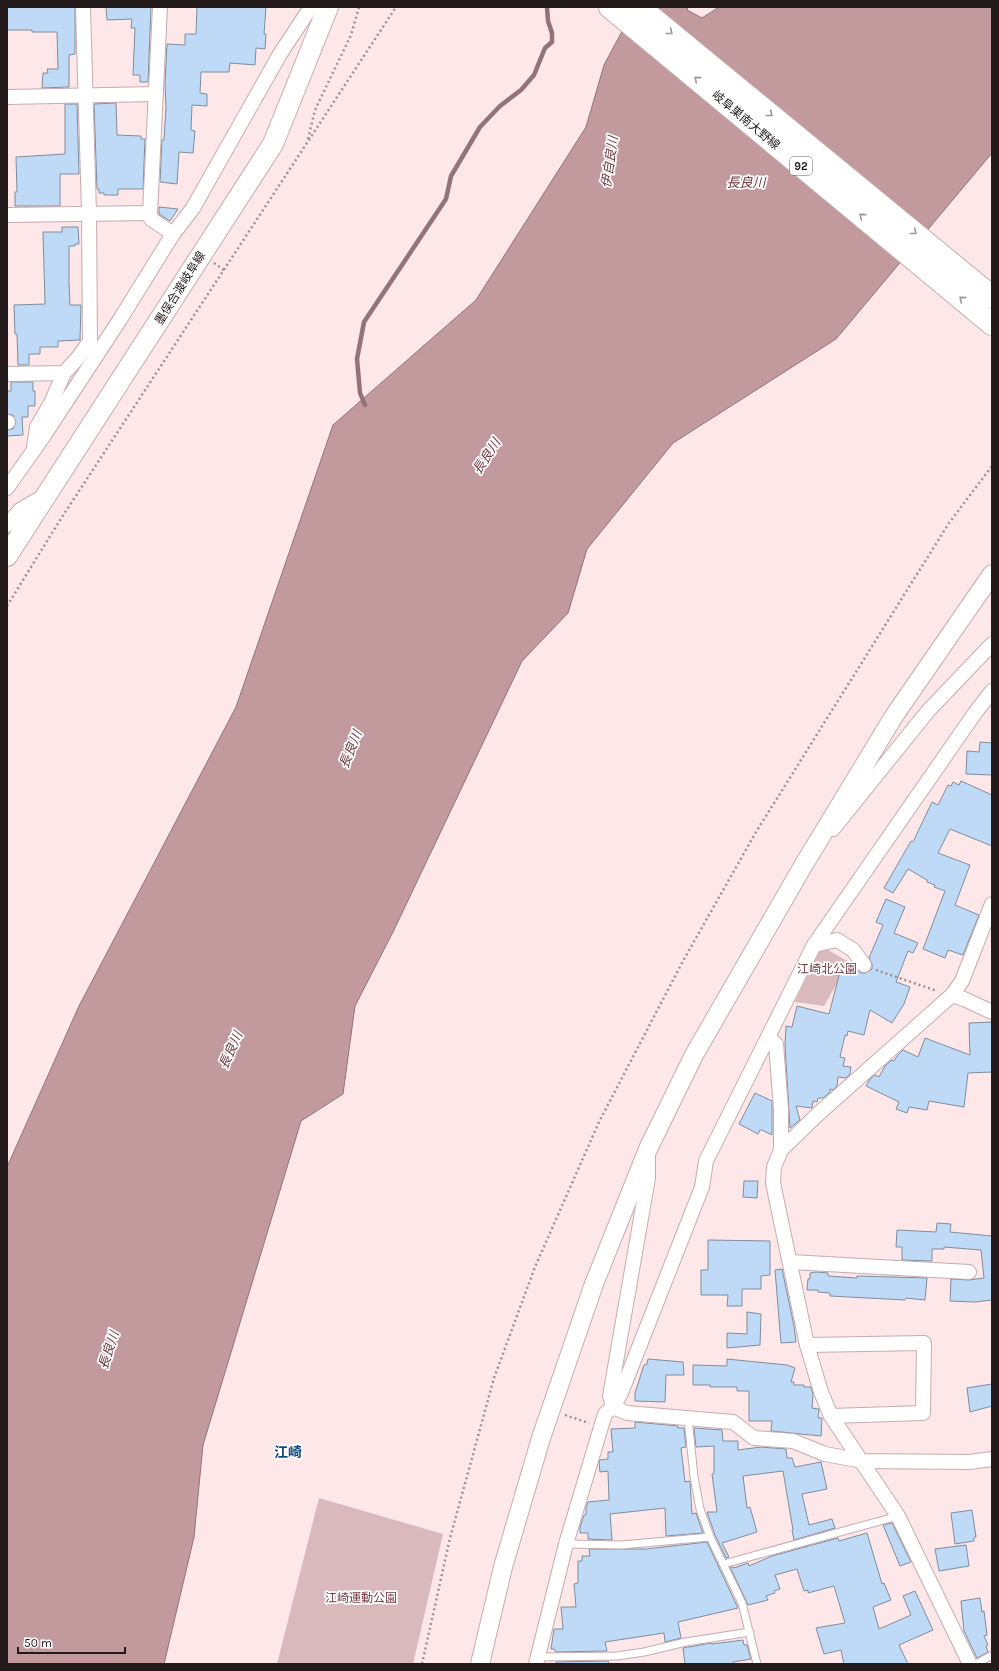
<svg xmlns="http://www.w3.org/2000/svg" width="999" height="1671" viewBox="0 0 999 1671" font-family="Karla,'Noto Sans JP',sans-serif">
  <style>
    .green { fill: #dab9bc }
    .water { fill: #c2999d; stroke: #927376 }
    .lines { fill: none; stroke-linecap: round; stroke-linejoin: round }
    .stream { stroke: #927376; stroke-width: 4.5 }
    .building { fill: #bfdaf6; stroke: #7e8d9d }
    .service-casing { stroke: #c6acae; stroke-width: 9 }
    .minor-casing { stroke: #c6acae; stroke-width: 16 }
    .tertiary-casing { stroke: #c6acae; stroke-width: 20 }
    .secondary-casing { stroke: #c6acae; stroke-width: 22 }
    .primary-casing { stroke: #c6acae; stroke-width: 24 }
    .path { stroke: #9f8f90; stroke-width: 2.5; stroke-dasharray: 2 3; stroke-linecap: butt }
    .service { stroke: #fff; stroke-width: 7 }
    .minor { stroke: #fff; stroke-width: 14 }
    .tertiary { stroke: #fff; stroke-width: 18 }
    .secondary { stroke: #fff; stroke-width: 20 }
    .primary { stroke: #fff; stroke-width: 22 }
    .oneway { stroke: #9c9898 }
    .labels { text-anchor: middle; stroke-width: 3.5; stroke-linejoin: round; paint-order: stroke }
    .shield { fill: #fff; stroke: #655f5f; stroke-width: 1 }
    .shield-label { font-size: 11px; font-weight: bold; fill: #231a1b }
    .street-label { font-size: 12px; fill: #231a1b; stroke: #fff }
    .park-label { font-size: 12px; fill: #733b43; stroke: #fff }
    .water-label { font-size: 13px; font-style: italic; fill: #6e363e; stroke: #fff }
    .quarter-label { font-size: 14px; font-weight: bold; fill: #12497a; stroke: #fff }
  </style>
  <rect width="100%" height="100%" fill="#fde7e8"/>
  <g class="green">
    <path d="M819,949L828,950L849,962L824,1006L795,1002Z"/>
    <path d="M319,1498L443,1534L413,1664H277Z"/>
  </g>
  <path class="water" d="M635,7H688L687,10L702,18L719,7H992V153L836,339L673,443L587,549L568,613L522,661L393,932L355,1006L343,1094L301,1121L203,1445L194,1537L164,1664H7V1167L79,1006L236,707L333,425L476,300L586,127L604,65Z"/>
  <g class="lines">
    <path class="stream" d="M365,405L360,393L357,359L364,322L446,199L451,176L480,127L500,106L521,90L534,75L545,48L552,42V33L548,21L547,7"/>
  </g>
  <g class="building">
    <path d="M7,7H75V54L69,55V87L42,88L43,73H48L47,69H58L57,32H32V30H7Z"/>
    <path d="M106,7H151L148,82H140V75H133L135,28H131L132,19L107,20Z"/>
    <path d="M197,7H266L264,34H266L265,49L256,48L255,65L230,63L229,72H201L200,93L207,94V106L192,105L191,130L195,131L193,153L179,152L177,184L160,182L162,140H164L166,108L165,83L167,44L185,45V34H196Z"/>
    <path d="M116,103L117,135L141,136V139H145L143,189H118V195H104V193H99V189H97L94,104Z"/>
    <path d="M65,104H77L79,174H60V206H15V192H17L16,157L65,154Z"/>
    <path d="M159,207L178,209L170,221L159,214Z"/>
    <path d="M62,227H78L79,244H75V246H69V281L70,305H81L80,340L58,341V347H40V354H29V365H18L17,334H15L14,305L45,304L43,232H62Z"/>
    <path d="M11,382H33V391H35V406H28V417H22L23,435L7,436V430L13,429L16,422L13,415L7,414V391H11Z"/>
    <path d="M980,742L992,743V775L966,774L967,751L979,752Z"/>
    <path d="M961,781L992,795V846L950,829L938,853L970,865L955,905L979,915L963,955L948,950L945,958L923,949L945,891L934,887L935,885L927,882V880L908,869L893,893L884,888L911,841L913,842L932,802L938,805L948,785L951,786L953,782L959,785Z"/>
    <path d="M886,899L905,907L894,933L918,943L913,953L908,951L896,982L910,987L904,1004L892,1023L870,1010L864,1035L848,1031L847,1036L845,1035L840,1057L845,1058L843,1066L851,1067L850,1074L846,1078L838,1077L837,1086L833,1090L830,1089V1092L823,1098H818L817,1102L813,1101L812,1108L796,1106L800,1120L790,1128L785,1045L786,1026L792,1027L797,1006L829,1014L842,964L855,967L861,973H865L872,969V964L869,958L883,925L876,922Z"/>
    <path d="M992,1022V1072L968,1073L964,1107L929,1101L927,1110L909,1107L907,1113L896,1109L899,1102L866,1086L870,1079L875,1075L879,1077L885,1066L892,1060L894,1061L897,1056L903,1050L918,1057L925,1038L970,1055L969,1023Z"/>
    <path d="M755,1093L772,1101V1135L762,1130H760L758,1134L739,1124Z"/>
    <path d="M744,1181H758L757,1198L743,1197Z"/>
    <path d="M937,1223L951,1224L950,1232L992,1236V1300L975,1302L950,1301L951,1279L969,1280L984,1278L981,1250L944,1247V1249H932V1261L902,1260V1247H896L897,1230L936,1232Z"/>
    <path d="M708,1240L770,1241V1275L761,1276V1289H742V1306H727L728,1295H701V1270H708Z"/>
    <path d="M782,1269L794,1326L796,1342L781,1343L775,1270Z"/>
    <path d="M816,1272L828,1273V1276L857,1278V1276L927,1278L925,1300L906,1298L905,1300L830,1296V1293L818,1292V1290H807L808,1279H810V1273Z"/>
    <path d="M747,1312L761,1314L760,1345L727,1348V1333L747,1334Z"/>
    <path d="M648,1359L683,1362L684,1375H666L665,1402L635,1401V1393L644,1365L647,1364Z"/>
    <path d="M727,1359L787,1365L795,1368L791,1382H794V1385H804V1387H811L813,1394L812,1408L819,1409L818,1418H822L821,1436L771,1431L772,1421H749V1391H737V1387H710V1385H693V1365L727,1366Z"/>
    <path d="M992,1384V1406L970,1412L967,1388Z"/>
    <path d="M635,1422L678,1426V1428H684L686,1447L681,1448L685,1482L690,1481L692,1514L696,1513L703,1533L666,1536L665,1508L610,1514L612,1540L588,1539V1533H580V1527L584,1515H586V1508L588,1502L609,1500L608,1471L600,1472L599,1462L600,1460L608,1459V1452H613L611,1429L635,1428Z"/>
    <path d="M694,1428L722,1430L723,1441H738V1450L761,1447L786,1449L787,1458H792L795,1467L821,1462L827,1489L802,1494L809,1525L832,1519L835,1528L794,1540L792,1530H793L783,1471L743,1476L747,1508L750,1507L757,1532L722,1543L729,1557L726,1558L715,1535L707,1512H717L712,1474L714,1473V1446L696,1447Z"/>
    <path d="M972,1510L976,1537H974V1541L955,1544L951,1513Z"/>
    <path d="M892,1523L911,1562L900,1566L883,1525Z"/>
    <path d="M867,1533L882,1584L884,1583L891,1600L873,1607L879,1629L911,1615L903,1596L915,1591L933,1630L899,1645L908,1664H844L841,1650L824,1654L816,1628L845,1623L834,1586L808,1593V1590L804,1591L797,1569L775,1575L780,1589L774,1591L775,1593L766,1596L768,1600L748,1605L730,1567H733L734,1568L748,1563L749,1566L772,1556L838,1538L839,1541Z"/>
    <path d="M707,1542L738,1608L678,1622L681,1638L665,1642L664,1633L605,1642L607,1651L556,1652L554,1649H551L554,1629H563L561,1607H576L574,1584L578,1583V1561H582V1556H590L589,1549H646Z"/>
    <path d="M966,1545L969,1566L939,1571L935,1549Z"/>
    <path d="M980,1598L982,1612L984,1611L987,1635L984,1636L988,1645L986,1646L988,1652L977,1658L964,1631L961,1601Z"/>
    <path d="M743,1640L744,1645H747L751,1659L733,1662V1664H685L683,1648L712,1643V1644Z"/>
    <path d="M608,1661L609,1664H557L556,1662Z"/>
  </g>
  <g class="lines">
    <defs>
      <g id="service">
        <path d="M688,1418L694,1477L700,1509L710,1537L742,1603L757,1664"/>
        <path d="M566,1544L622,1545L710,1537"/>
        <path d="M724,1564L898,1516"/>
        <path d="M537,1657L617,1656L644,1652L686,1642L750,1632"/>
        <path d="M976,1664L992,1655"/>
      </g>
      <g id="minor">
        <path d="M7,97L156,94"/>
        <path d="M150,213L160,7"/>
        <path d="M7,215L150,213L151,219L173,234"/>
        <path d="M7,374L64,373L77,359L90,341L89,213L83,7"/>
        <path d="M7,422H8"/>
        <path d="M34,447L37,427L51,403L64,373"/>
        <path d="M7,488L43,437L119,321L173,234L193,208L280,54L311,7"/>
        <path d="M7,525L20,510L44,496"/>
        <path d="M833,829L928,711L992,644"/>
        <path d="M814,945L837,940L853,950L864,965"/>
        <path d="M952,995L964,999L992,1012"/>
        <path d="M768,1037L776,1044L781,1109V1150"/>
        <path d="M648,1154V1178L610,1396L613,1407L627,1413L733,1422L754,1438L793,1441L825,1454L862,1461L969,1462L992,1459"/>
        <path d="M791,1262L969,1272"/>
        <path d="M807,1345L924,1343L923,1413L831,1416"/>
        <path d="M536,1664L566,1544L601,1427L605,1414L613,1407L621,1393L702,1187L706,1161L814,945L975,713L992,691"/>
        <path d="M970,1664L898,1516L831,1416L821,1392L807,1345L773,1183L774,1167L781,1150L817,1115L952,995L962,981L992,904"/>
      </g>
      <path id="tertiary" d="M480,1664L503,1567L541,1438L594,1284L648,1149L694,1055L803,866L894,716L992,574"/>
      <path id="secondary" d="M7,556L273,144L328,7"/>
      <g id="primary">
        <path d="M610,7L992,324"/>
        <path d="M639,7L992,297"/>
      </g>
    </defs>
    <use href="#service" class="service-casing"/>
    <use href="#minor" class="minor-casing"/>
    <use href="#tertiary" class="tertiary-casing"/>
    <use href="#secondary" class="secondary-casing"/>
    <use href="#primary" class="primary-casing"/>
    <g class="path">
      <path d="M308,139L315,110L351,35L359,7"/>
      <path d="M214,263L224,270"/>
      <path d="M7,606L62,517L396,7"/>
      <path d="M876,970L937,991"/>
      <path d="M565,1415L589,1423"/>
      <path d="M422,1664L450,1538L494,1378L535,1267L599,1122L683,961L756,832L949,523L992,466"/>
    </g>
    <use href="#service" class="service"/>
    <use href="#minor" class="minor"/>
    <use href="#tertiary" class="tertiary"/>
    <use href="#secondary" class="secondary"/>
    <use href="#primary" class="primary"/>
  </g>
  <defs><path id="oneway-chevron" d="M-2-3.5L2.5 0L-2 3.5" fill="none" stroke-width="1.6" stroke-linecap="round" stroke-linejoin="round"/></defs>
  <g class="oneway">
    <use href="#oneway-chevron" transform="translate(670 32) rotate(39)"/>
    <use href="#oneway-chevron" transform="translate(697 79) rotate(-140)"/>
    <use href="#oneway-chevron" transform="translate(770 114) rotate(39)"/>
    <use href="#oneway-chevron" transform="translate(862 216) rotate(-140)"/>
    <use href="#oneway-chevron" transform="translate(914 232) rotate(39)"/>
    <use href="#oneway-chevron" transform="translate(962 299) rotate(-140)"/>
  </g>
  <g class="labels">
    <rect class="shield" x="790" y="157" width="22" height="18" rx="3"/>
    <g class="shield-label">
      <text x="801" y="170">92</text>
    </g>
    <g class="street-label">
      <text transform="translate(746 120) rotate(40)" y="4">岐阜巣南大野線</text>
      <text transform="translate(180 288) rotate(-58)" y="4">墨俣合渡岐阜線</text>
    </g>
    <g class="park-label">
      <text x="827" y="973">江崎北公園</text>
      <text x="361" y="1602">江崎運動公園</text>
    </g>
    <g class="water-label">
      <text transform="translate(609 162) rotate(-82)" y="5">伊自良川</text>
      <text x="746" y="187">長良川</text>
      <text transform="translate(486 456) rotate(-57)" y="5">長良川</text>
      <text transform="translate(350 749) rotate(-68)" y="5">長良川</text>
      <text transform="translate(230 1050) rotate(-66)" y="5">長良川</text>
      <text transform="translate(108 1350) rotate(-72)" y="5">長良川</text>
    </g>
    <g class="quarter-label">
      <text x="288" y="1457">江崎</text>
    </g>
  </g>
  <rect width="999" height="1671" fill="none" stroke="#231a1b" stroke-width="16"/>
  <path d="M18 1647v6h107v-6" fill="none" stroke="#231a1b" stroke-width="2"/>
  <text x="24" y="1647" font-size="12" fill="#231a1b" stroke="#ffffff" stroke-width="3" paint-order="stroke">50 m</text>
</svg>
